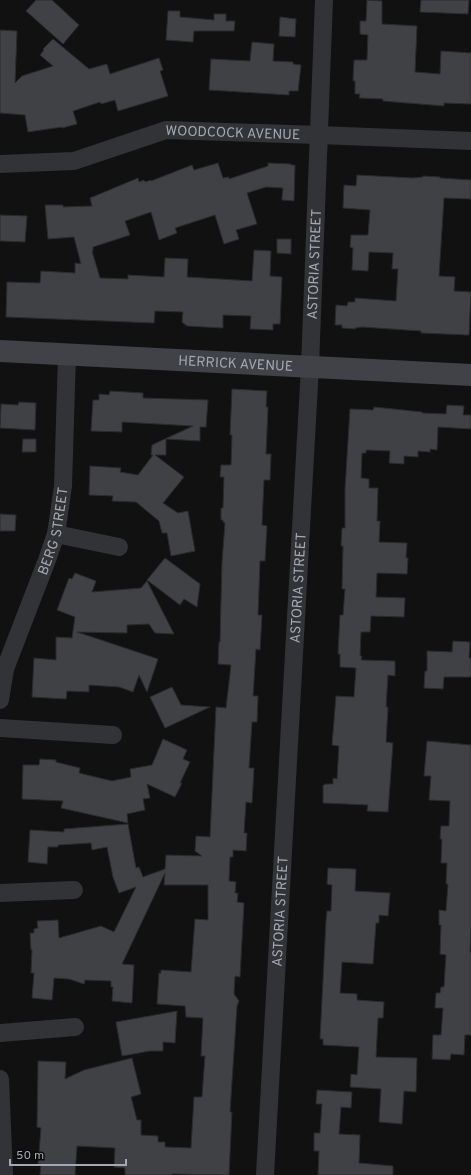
<svg xmlns="http://www.w3.org/2000/svg" width="471" height="1175" viewBox="0 0 471 1175" font-family="Overpass,sans-serif">
  <style>
    .building { fill: #404145; stroke: #2b2b2e }
    .lines { fill: none; stroke-linecap: round; stroke-linejoin: round }
    .street { stroke: #323337; stroke-width: 18 }
    .secondary { stroke: #404247; stroke-width: 22 }
    .labels { text-anchor: middle; stroke-width: 3; stroke-linejoin: round; paint-order: stroke }
    .street-label { font-size: 14px; fill: #a3a8b2; stroke: #0c0c0d }
  </style>
  <rect width="100%" height="100%" fill="#111112"/>
  <g class="building">
    <path d="M36,0H52L79,25L63,44L26,11Z"/>
    <path d="M367,0L382,1V24L417,26L415,72L440,74L441,51L471,53V104L444,103V106L383,101V99L359,98L360,94H355V81H353L354,60H367L368,35L360,34V21H366Z"/>
    <path d="M421,0H469L468,14L420,12Z"/>
    <path d="M168,11H180V17L214,20V14H226V21H235L234,31H194L193,42L166,40Z"/>
    <path d="M280,17L296,19L295,37L279,36Z"/>
    <path d="M0,30L17,31L15,83L22,76L53,66L40,55L44,50L43,49L53,39L89,69L107,64L110,74L159,58L163,70L160,71L168,96L118,111L115,100L101,104L100,102L73,111L77,124L62,128V127L28,132L25,115L0,113Z"/>
    <path d="M252,42L274,44L273,61L293,62V64L301,65L298,91H289V95L209,90L211,59L250,61Z"/>
    <path d="M218,163L223,178L229,177V179L268,166V163L291,164V165H295L294,201L282,200L283,188L266,187L247,193L257,224L236,230L239,239L224,244L215,215L175,228L177,233L159,240L151,212L125,221L130,235L93,247V251H92L100,278L128,279V275L164,277L165,258L188,259L187,277L252,281L254,250L271,251L270,276L282,277L280,324H273V330L250,329L251,316L223,315V328L187,326L182,322L183,312L155,311L154,323L6,317L7,282L40,283L41,271L75,273V263L81,264L74,237L48,239L45,205H63V207L92,206L90,198L138,178L139,182L144,180L145,182L151,180V181L192,165L194,170Z"/>
    <path d="M357,175L413,178L423,177V176L440,177V178L471,180V199L444,198L439,276L455,277L454,291L471,292L469,335L421,333V331L362,327L355,328V329L342,328V325H335L336,305L347,306L348,302H355V298L396,301L398,269H392L393,253L369,252L368,271L352,270L353,248L350,247L351,235H368L370,210L343,208L344,185L356,186Z"/>
    <path d="M0,215L27,216L25,242L0,241Z"/>
    <path d="M277,239H291V254L277,253Z"/>
    <path d="M232,389L267,391L266,407H268L266,454H271L270,480H264L262,525L267,526L265,561H260L258,615H262L260,650L256,649L253,696H258L257,722H252L249,768H254L252,803L246,802L244,833H247L246,851L233,850V857H230L229,881L236,882L235,893H238L237,902L244,903L240,977L235,976L234,994L239,1001L237,1006L230,1112H232L229,1175L172,1174V1175H125V1168L114,1167L115,1148L77,1146L75,1175H40L41,1164H38L41,1128L37,1127L38,1061L66,1062L65,1079L84,1070L132,1058L141,1094L131,1097L137,1120H141V1135L158,1136V1142H165V1147L191,1148L194,1097H202L205,1056H201L203,1018L186,1017L185,1006L157,1004L159,973H161V970L191,972L195,919L208,920V885H164L165,873L122,964L134,965L132,1003L112,1001L113,987H111V981L85,980L84,984L69,979L54,978L52,1000L32,998L34,973H31L32,950H31L30,933H34V929L38,928L37,921L58,920L59,938L101,926L114,932L136,887L119,893L113,877L107,847L92,850L91,843L58,845V847H48L47,864L28,862L30,830L64,832V829L128,824L136,868L139,867L143,877L165,869L166,855L202,856L195,851L196,836L210,837L216,707L226,708L231,665L218,664L219,642H220L222,562L225,523L223,522V520H221V508H223L224,477H220L221,465H231L232,435H230Z"/>
    <path d="M110,391L143,393V398L208,400L206,427H200V441L166,439V455H155L184,477L163,503L178,513L188,511L195,551L171,556L167,533H162L159,521L136,502L112,501L113,496L89,495L90,466L121,468L120,472L138,475L153,455H151L152,445L193,426L122,422V432L91,431L93,400H99V394L109,395Z"/>
    <path d="M19,402L36,403L35,430L0,428L1,404L18,405Z"/>
    <path d="M447,405L464,406L463,415H471V429L438,427L437,450L430,449V452L418,451V457L404,456V464L389,463L390,451L366,450V453H362L361,478L369,479V488H378L377,521H380L379,542L407,543L406,558H408L407,574L377,573L376,597L405,598L404,617L371,616L370,632H361L360,656H362L361,660L395,661V676L388,675L386,707H388L386,742L393,743L388,812L367,811L368,805L323,803V785H325V784H333V778L337,779L339,746L332,745L336,696L354,697L356,668L340,667V654H338L340,615H343L345,589H342L343,546H341L342,528H345V489L350,409L373,410L374,407L422,412V413L446,414Z"/>
    <path d="M23,439H36V452H22Z"/>
    <path d="M0,514L16,515L15,531H0Z"/>
    <path d="M165,558L200,584L197,607L184,599L180,605L147,580Z"/>
    <path d="M75,573L96,581L92,592L141,588L147,581L174,634L155,633L149,624L127,625V633L77,632L158,659L147,692L139,675L133,692L119,687L89,685V692L67,691L66,699L32,697L34,658L56,660V637L72,638L75,617L57,610L69,578L72,579Z"/>
    <path d="M453,641L470,642L469,658H471V677H444L443,689L424,688L425,671H427V651L452,652Z"/>
    <path d="M172,687L181,705L210,707L165,728L150,697Z"/>
    <path d="M163,739L187,750L183,759L190,762L180,783H182L175,797L147,784L150,798L143,799L145,810L127,814L128,823L61,808L63,801L22,799L23,765H39L40,759L56,760V762L80,768L79,773L112,781L131,777L130,769L152,765Z"/>
    <path d="M427,741L471,745V931L470,952H471V1035H465L464,1055L451,1054L450,1060L432,1059L433,1035H441L443,1008H435L436,993H440L441,987H444L446,955L440,954L441,925H439V910L446,911L448,884H446L447,863H441L442,839H440L441,826H449L450,801L429,800L431,776H424Z"/>
    <path d="M328,868L356,869L355,891L390,893L388,916L379,915V923H376L373,964L342,962L340,993L357,994V1000L384,1002L383,1018H378L376,1057L417,1058L416,1092L404,1091L402,1124L379,1122L381,1089L350,1087L351,1074L357,1075L359,1047L323,1045V1039H320L326,921L327,911H331L332,885L327,884Z"/>
    <path d="M177,1011L175,1043L163,1042V1051H150L122,1056L116,1022Z"/>
    <path d="M317,1090L352,1092L351,1108L341,1107L339,1134L360,1135L359,1163L393,1166V1175H318L319,1151H314V1133H320L322,1104H316Z"/>
  </g>
  <g class="lines">
    <g class="street">
      <path id="s1" d="M0,164L74,161L166,130L319,135L471,141"/>
      <path d="M56,534L119,547"/>
      <path id="s2" d="M0,700L5,669L47,560L56,534L63,486L67,355"/>
      <path d="M0,728L113,735"/>
      <path d="M0,893L74,890"/>
      <path d="M0,1033L75,1027"/>
      <path d="M0,1079L4,1175"/>
      <path id="s3" d="M265,1175L310,366L324,0"/>
    </g>
    <path class="secondary" id="s4" d="M0,351L471,375"/>
  </g>
  <g class="labels">
    <g class="street-label">
      <text dy="5" stroke="none"><textPath href="#s1" startOffset="238">WOODCOCK AVENUE</textPath></text>
      <text dy="5" stroke="none"><textPath href="#s3" startOffset="912">ASTORIA STREET</textPath></text>
      <text dy="5" stroke="none"><textPath href="#s4" startOffset="236">HERRICK AVENUE</textPath></text>
      <text dy="5" stroke="none"><textPath href="#s2" startOffset="178">BERG STREET</textPath></text>
      <text dy="5" stroke="none"><textPath href="#s3" startOffset="588">ASTORIA STREET</textPath></text>
      <text dy="5" stroke="none"><textPath href="#s3" startOffset="264">ASTORIA STREET</textPath></text>
    </g>
  </g>
  <path d="M10 1159v6h116v-6" fill="none" stroke="#a3a8b2" stroke-width="2"/>
  <text x="16" y="1159" font-size="12" fill="#a3a8b2" stroke="#0c0c0d" stroke-width="3" paint-order="stroke">50 m</text>
</svg>
